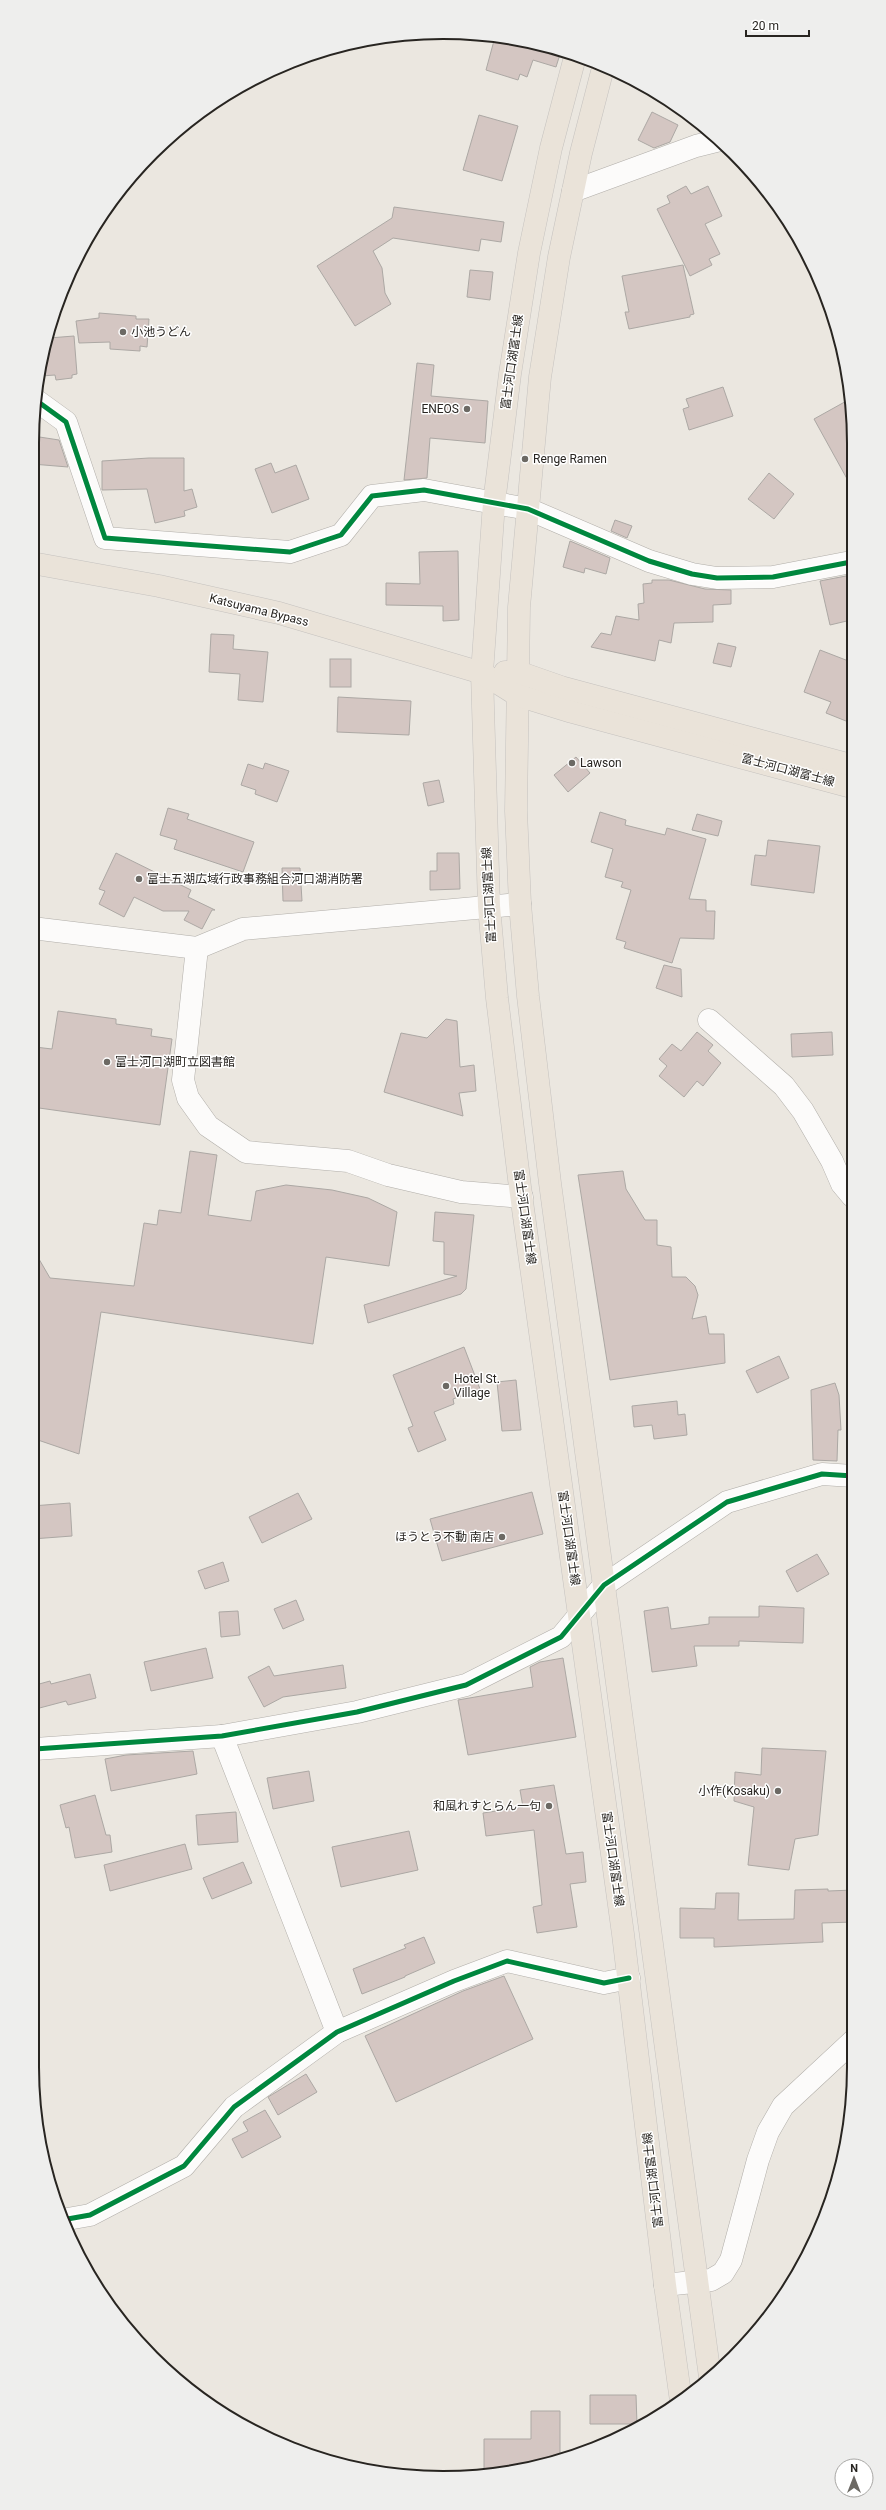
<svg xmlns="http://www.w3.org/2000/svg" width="886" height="2510" viewBox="0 0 886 2510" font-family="Roboto,'Noto Sans JP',sans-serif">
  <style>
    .building { fill: #d4c6c2; stroke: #aca8a4 }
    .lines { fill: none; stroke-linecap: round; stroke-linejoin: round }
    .minor-casing { stroke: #b1aea9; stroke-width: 23 }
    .major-casing { stroke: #c5c2bf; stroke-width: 23 }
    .minor { stroke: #fcfbfa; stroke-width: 22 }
    .major { stroke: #eae3d9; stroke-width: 22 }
    .cycleway-casing { stroke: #fff; stroke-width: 8 }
    .cycleway { stroke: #00873e; stroke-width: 5 }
    .poi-dot { fill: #6c6964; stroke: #fff; stroke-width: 1.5 }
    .labels { text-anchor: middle; stroke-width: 3; stroke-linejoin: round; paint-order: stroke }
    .poi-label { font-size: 12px; fill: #282521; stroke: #fff; text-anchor: start }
    .street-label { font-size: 12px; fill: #282521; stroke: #fff }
    .rim { fill: none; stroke: #282521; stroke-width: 2 }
  </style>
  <rect width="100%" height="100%" fill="#ebe7e0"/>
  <g class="building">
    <path d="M495,37L549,46L561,51L556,67L533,60L527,77L520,74L518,80L486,70Z"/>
    <path d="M652,112L678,125L670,142L654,148L638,140Z"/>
    <path d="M479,115L518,126L502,181L463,170Z"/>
    <path d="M686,186L691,194L708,186L722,216L705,224L720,254L709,259L712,265L690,276L657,209L670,203L667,196Z"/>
    <path d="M394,207L504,222L501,242L481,239L479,251L393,238L373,251L382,268L385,293L391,304L355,326L317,266L392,218Z"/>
    <path d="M683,265L694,314L690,315V317L629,329L625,312H629L622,276Z"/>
    <path d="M470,270L493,272L490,300L467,297Z"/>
    <path d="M99,313L136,316V319H149L147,347L140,346V351L110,349V342L79,343L76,321L99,318Z"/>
    <path d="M74,336L77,374L72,375V378L56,380L55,375L41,376L45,343L50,342L49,338Z"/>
    <path d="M417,363L434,365L431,396L488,401L485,443L430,438L427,478L404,480Z"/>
    <path d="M723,387L733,416L689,430L683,409L689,407L686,399Z"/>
    <path d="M850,399L851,416V486L814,419Z"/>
    <path d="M33,436L59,440L68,467L32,464Z"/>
    <path d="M149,458H184V491L192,489L197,507L184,511L185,516L155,523L147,489L102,490V461Z"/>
    <path d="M271,463L275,473L296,465L309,499L272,513L255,469Z"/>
    <path d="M769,473L794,494L774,519L748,499Z"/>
    <path d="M615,520L632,526L627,538L611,531Z"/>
    <path d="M570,541L610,558L606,574L585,568L584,573L563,567Z"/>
    <path d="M458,551L459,620L443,621V606L386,605V583L420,584L419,552Z"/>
    <path d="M851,575V620L830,625L820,581Z"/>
    <path d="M652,580H669L705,589L731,590V604L713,605V622L674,623L671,643L659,640L655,661L591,647L601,633L611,635L616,616L639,620L638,604L644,603L643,584L652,583Z"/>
    <path d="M211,634L234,635L233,649L268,652L263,702L238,700L240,674L209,672Z"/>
    <path d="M718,643L736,647L731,667L713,663Z"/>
    <path d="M820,650L851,662V723L826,713L831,702L804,692Z"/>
    <rect x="330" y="659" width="21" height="28"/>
    <path d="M338,697L411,701L409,735L337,732Z"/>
    <path d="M576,757L590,773L568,792L554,775Z"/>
    <path d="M265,763L289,771L277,802L255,794L256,790L241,785L248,764L263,769Z"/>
    <path d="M439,780L444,802L428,806L423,783Z"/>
    <path d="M168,808L189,814L187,819L254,842L243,872L174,849L177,840L160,835Z"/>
    <path d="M600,812L626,820L625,825L665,835L667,828L706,839L689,899L706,900V911H715L714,939L680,938L672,963L624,948L626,942L616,939L631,890L621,887L623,882L605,877L613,849L591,842Z"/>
    <path d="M697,814L722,821L718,836L692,830Z"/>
    <path d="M768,840L820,846L814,893L751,885L755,855L766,856Z"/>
    <path d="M116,853L191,890L188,897L215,910H212L202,929L184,920L189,911H163L134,897L124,917L99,904L105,891L99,889Z"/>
    <path d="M437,853H459L460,889L430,890V871H437Z"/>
    <path d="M282,868H300L302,901H283Z"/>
    <path d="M664,965L681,969L682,997L656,988Z"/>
    <path d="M58,1011L116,1019V1024L152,1029L151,1036L172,1039L160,1125L32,1107V1066L35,1047L52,1049Z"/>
    <path d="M446,1019L457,1021L460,1067L474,1065L476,1091L459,1093L463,1116L384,1092L401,1033L427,1038Z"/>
    <path d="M697,1032L713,1045L708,1051L721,1063L703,1086L697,1081L684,1097L659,1076L667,1066L659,1059L672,1044L681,1051Z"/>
    <path d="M832,1032L833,1055L792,1057L791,1034Z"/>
    <path d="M190,1151L217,1155L208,1215L251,1221L256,1191L286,1185L332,1190L368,1198L397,1212L389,1266L326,1257L313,1344L101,1312L79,1454L32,1438V1247L50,1278L134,1286L144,1223L157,1225L159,1210L181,1213Z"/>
    <path d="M623,1171L626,1189L645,1220H657V1245L671,1247L672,1277H686L695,1286L698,1295L692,1319L706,1316L709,1334H724L725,1363L610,1380L578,1175Z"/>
    <path d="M435,1212L474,1215L466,1289L461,1294L368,1323L364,1305L457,1276L444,1274V1242L433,1241Z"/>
    <path d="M464,1347L480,1389L453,1399L454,1404L434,1412L446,1440L418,1452L408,1428L413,1426L393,1375Z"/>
    <path d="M779,1356L789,1378L757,1393L746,1371Z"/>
    <path d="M516,1380L521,1430L502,1431L497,1382Z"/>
    <path d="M835,1383L839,1395L841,1430H838L837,1461L813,1460L811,1390Z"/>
    <path d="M677,1401L678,1415L685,1414L687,1435L654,1439L652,1425L634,1427L632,1406Z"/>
    <path d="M532,1492L543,1534L442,1561L430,1519Z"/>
    <path d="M298,1493L312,1519L262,1543L249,1517Z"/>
    <path d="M70,1503L72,1536L32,1539V1506Z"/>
    <path d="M817,1554L829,1574L797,1592L786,1571Z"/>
    <path d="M223,1562L229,1581L205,1589L198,1571Z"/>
    <path d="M296,1600L304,1620L283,1629L274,1609Z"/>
    <path d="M759,1606L804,1608L803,1643L739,1641V1646H694L697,1666L652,1672L644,1611L668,1607L671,1629L709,1624V1617H759Z"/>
    <path d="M238,1611L240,1635L221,1637L219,1612Z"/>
    <path d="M206,1648L213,1678L151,1691L144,1662Z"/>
    <path d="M563,1658L576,1737L468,1755L458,1700L533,1687L530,1667L540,1662Z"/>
    <path d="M343,1665L346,1688L283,1697L264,1707L248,1677L269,1666L274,1676Z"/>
    <path d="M90,1674L96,1698L68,1705L66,1701L32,1710V1686L50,1681L51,1684Z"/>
    <path d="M762,1748L826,1751L818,1835L795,1839L789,1870L748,1865L754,1807L734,1801L735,1772L761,1775Z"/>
    <path d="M193,1751L197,1774L111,1791L105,1759L126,1755Z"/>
    <path d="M309,1771L314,1801L273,1809L267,1778Z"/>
    <path d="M554,1785L566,1854L583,1852L586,1882L570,1884L577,1927L537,1933L533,1907L542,1905L534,1830L486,1836L483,1813L523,1807L520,1790Z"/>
    <path d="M95,1795L106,1835H110L112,1852L75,1858L69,1827L66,1828L60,1805Z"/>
    <path d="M236,1812L238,1842L198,1845L196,1815Z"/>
    <path d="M409,1831L418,1870L341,1887L332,1847Z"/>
    <path d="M185,1844L192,1869L110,1891L104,1865Z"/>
    <path d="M243,1862L252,1883L212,1899L203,1878Z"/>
    <path d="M828,1889V1891L854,1890V1922L822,1923L823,1942L714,1947V1938H680V1908L715,1909L716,1893H739L738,1920L794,1919L795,1890Z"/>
    <path d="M424,1937L435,1963L405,1976V1977L362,1994L353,1969L406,1948L404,1945Z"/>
    <path d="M504,1976L533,2039L396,2102L365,2036L463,1991Z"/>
    <path d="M306,2074L317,2092L278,2115L268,2097Z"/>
    <path d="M265,2110L281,2137L242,2158L232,2139L248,2131L243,2122Z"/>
    <path d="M590,2395H636L637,2424H590Z"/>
    <path d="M531,2411H560V2460L549,2464L484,2475V2439H531Z"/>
  </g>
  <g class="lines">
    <defs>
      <g id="minor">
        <path d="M573,191L696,146L720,140"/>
        <path d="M37,401L66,422L105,538L290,552L341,535L372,496L424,490L528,509L649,561L692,574L717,578L773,577L851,562"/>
        <path d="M32,928L197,948L243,929L520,904"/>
        <path d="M197,948L183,1080L188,1098L208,1126L246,1152L348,1161L388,1175L461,1192L522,1197"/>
        <path d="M709,1020L784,1086L803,1111L832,1161L842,1184L852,1196"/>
        <path d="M222,1736L337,2032"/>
        <path d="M32,1745L35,1749L222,1736L357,1712L466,1685L561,1637L604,1585L727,1502L822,1474L853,1476"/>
        <path d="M62,2220L90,2215L184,2166L234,2107L337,2032L454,1981L507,1961L604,1983L629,1978"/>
        <path d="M665,2285L711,2280L723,2273L731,2260L758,2160L768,2132L783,2106L854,2040"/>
      </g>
      <g id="major">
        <path d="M575,57L551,148L529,253L510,374L494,503L482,673L489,906L497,998L520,1187L623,1934L665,2285L681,2401"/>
        <path d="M603,68L581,153L559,257L540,377L519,607L516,811L520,904L528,996L550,1183L710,2377"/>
        <path d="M32,563L159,586L279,613L482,673L517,695L572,712L851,787"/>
        <path d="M505,672H518L561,687L851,765"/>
      </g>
    </defs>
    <use href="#minor" class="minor-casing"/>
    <use href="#major" class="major-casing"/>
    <use href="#minor" class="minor"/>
    <use href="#major" class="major"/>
    <defs>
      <g id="cycleway">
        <path d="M37,401L66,422L105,538L290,552L341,535L372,496L424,490L528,509L649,561L692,574L717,578L773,577L851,562"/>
        <path d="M32,1745L35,1749L222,1736L357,1712L466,1685L561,1637L604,1585L727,1502L822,1474L853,1476"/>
        <path d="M62,2220L90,2215L184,2166L234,2107L337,2032L454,1981L507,1961L604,1983L629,1978"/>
      </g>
    </defs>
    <use href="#cycleway" class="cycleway-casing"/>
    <use href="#cycleway" class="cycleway"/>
  </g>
  <g class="poi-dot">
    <circle cx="123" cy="332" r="4"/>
    <circle cx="467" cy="409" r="4"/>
    <circle cx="525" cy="459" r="4"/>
    <circle cx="572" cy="763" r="4"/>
    <circle cx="139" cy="879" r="4"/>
    <circle cx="107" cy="1062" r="4"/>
    <circle cx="446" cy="1386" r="4"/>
    <circle cx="502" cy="1537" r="4"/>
    <circle cx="778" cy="1791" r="4"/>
    <circle cx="549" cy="1806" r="4"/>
  </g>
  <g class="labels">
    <g class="poi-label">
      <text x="131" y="336">小池うどん</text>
      <text x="459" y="413" text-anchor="end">ENEOS</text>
      <text x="533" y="463">Renge Ramen</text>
      <text x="580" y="767">Lawson</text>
      <text x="147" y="883">富士五湖広域行政事務組合河口湖消防署</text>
      <text x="115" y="1066">富士河口湖町立図書館</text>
      <text x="454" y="1383">Hotel St.<tspan x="454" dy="14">Village</tspan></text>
      <text x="494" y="1541" text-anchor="end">ほうとう不動 南店</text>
      <text x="770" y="1795" text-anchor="end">小作(Kosaku)</text>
      <text x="541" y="1810" text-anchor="end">和風れすとらん一句</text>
    </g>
    <g class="street-label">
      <text transform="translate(512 362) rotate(-82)" y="4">富士河口湖富士線</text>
      <text transform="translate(259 610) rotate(14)" y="4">Katsuyama Bypass</text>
      <text transform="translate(788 770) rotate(15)" y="4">富士河口湖富士線</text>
      <text transform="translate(489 895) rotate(-93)" y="4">富士河口湖富士線</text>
      <text transform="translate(525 1217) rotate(82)" y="4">富士河口湖富士線</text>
      <text transform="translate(569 1538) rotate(82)" y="4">富士河口湖富士線</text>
      <text transform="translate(613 1859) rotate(82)" y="4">富士河口湖富士線</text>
      <text transform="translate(653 2180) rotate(-97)" y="4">富士河口湖富士線</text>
    </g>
  </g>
  <path d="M0 0H886V2510H0ZM443 39H443A404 404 0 0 1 847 443V2067A404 404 0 0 1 443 2471H443A404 404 0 0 1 39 2067V443A404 404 0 0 1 443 39Z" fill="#eeeeed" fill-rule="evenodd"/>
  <path class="rim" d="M443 39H443A404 404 0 0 1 847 443V2067A404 404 0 0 1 443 2471H443A404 404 0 0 1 39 2067V443A404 404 0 0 1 443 39Z"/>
  <g transform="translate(854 2478)"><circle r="19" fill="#ffffff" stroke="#a9a8a6"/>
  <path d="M0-3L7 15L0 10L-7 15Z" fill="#6c6964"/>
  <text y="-6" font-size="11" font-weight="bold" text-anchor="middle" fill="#282521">N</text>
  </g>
  <path d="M746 30v6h63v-6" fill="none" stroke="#282521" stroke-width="2"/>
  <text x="752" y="30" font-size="12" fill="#282521" stroke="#ffffff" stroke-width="3" paint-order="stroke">20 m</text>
</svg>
